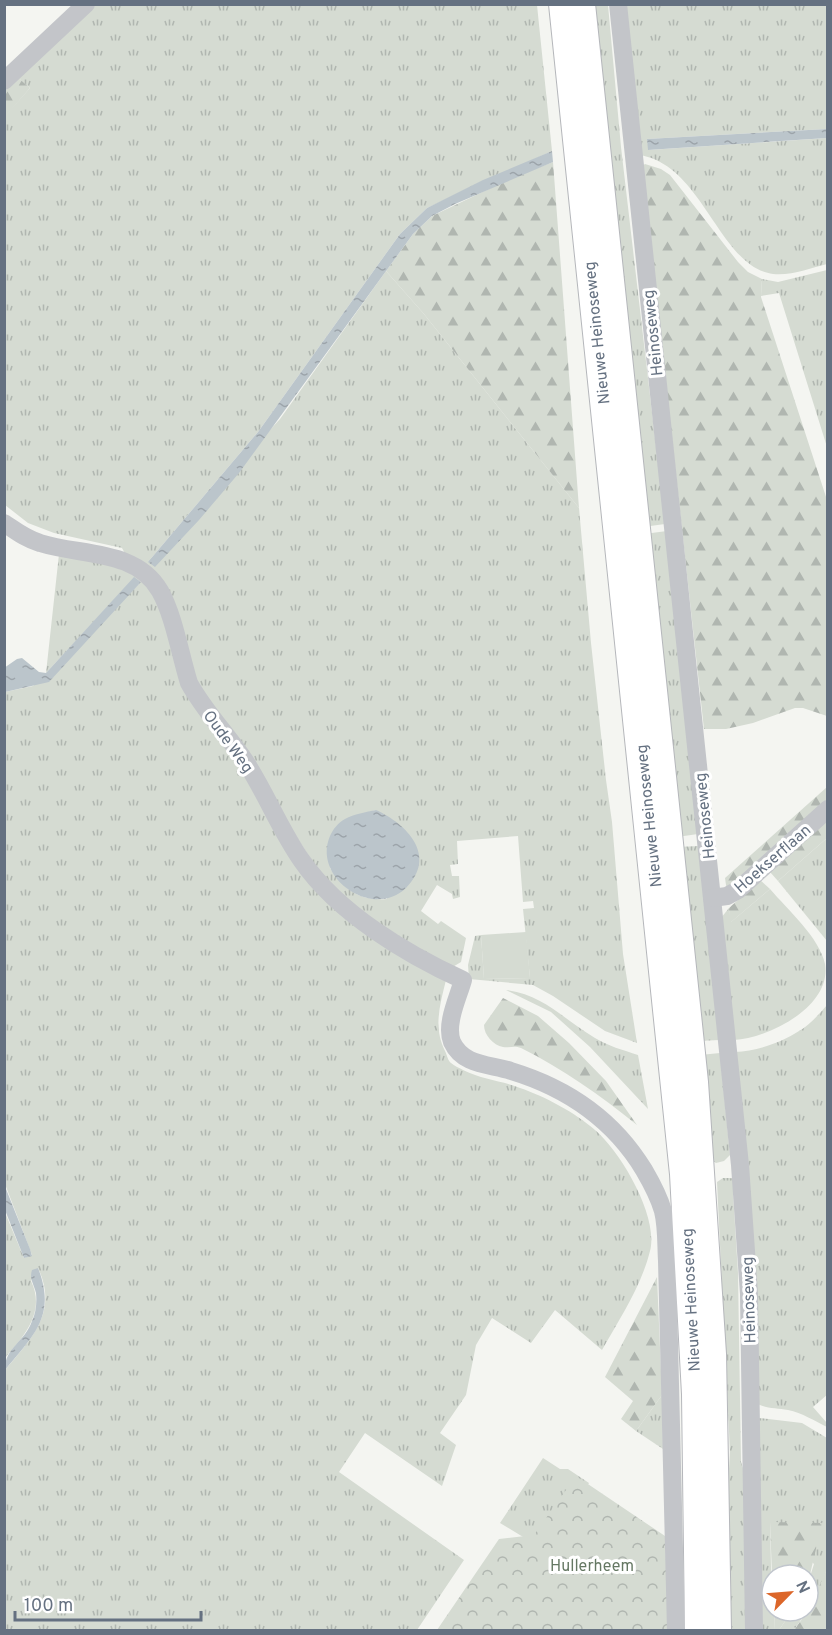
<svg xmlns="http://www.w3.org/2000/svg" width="832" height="1635" viewBox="0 0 832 1635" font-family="Overpass,sans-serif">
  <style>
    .grass { fill: url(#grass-tufts); fill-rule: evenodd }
    .forest { fill: url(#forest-firs) }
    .park { fill: url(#park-crowns) }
    .pitch { fill: #d5dbd2 }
    .water { fill: url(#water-ripples) }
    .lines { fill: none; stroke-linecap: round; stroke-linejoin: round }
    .highway-casing { stroke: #b5b7bb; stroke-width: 28 }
    .minor { stroke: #c3c5c9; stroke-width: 18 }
    .highway { stroke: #fff; stroke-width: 26 }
    .labels { text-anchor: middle; stroke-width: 6; stroke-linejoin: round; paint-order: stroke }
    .street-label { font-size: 16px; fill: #657181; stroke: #fff }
    .park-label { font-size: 16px; fill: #657863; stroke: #fff }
  </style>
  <defs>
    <pattern id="grass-tufts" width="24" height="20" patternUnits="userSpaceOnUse" patternTransform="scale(1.5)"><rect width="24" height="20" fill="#d5dbd2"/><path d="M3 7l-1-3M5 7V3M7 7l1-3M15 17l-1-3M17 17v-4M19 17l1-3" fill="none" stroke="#b0b6b0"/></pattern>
    <pattern id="forest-firs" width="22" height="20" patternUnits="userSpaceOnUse" patternTransform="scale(1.5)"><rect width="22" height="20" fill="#d5dbd2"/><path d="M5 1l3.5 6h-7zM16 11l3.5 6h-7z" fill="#b0b6b0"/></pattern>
    <pattern id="park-crowns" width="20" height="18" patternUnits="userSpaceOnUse" patternTransform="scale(1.5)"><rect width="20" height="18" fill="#d5dbd2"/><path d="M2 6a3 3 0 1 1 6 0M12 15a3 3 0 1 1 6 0" fill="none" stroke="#b0b6b0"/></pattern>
    <pattern id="water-ripples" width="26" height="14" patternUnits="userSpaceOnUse" patternTransform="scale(1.5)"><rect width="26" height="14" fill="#bbc5cb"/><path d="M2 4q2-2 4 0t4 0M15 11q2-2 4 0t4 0" fill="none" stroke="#9ca4aa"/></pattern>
  </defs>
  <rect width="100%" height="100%" fill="#f4f5f1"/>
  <g class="grass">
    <path d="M92,5H537L552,151L427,208L400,234L258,432L148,562L280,419L386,271L424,314L579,508L591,643L606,780L612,822L623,954L637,1043L605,1031L553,996L533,985L469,979L468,965L475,936L481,935L484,979L530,978L523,909L534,908L533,901L523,902L518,836L457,841L458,864L450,865L452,876H459L460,897L453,899L452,894L437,885L421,911L438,924L441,921L466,938L461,962L451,968L362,915L318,870L195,679L175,612L128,559L122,548L54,533L28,523L5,505L4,117L30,88L15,75ZM376,810L387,899C359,901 345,890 330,868L354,816Z"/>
    <path d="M588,5H608L621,147L665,524L643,527Z"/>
    <path d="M626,5H827V129L647,139L649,150L827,138V264C811,268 791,276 773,274C719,267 703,164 639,155Z"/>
    <path d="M827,270V447L779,293L761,296L762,279L778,282Z"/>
    <path d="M667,531L698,834L677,837L644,534Z"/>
    <path d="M59,554L125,568L154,591L223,739L295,855L446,980C440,1005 433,1027 445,1051C447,1055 448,1061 451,1063C454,1066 460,1068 463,1070C483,1080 500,1080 520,1088C544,1096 576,1113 595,1130C621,1152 659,1217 650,1251C641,1287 620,1318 602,1350L555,1310L531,1343L492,1318L476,1345L466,1395L440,1433L456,1445L442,1486L365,1433L339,1472L464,1560L417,1630H5V1370C31,1339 59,1312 38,1268L31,1281C46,1312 24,1336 5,1358L4,1210L24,1258L32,1255L5,1184V692L33,686L141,582L134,578L46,673Z"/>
    <path d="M827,838V941L778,881Z"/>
    <path d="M699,846L719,1040L699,1041L677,847Z"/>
    <path d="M770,889C787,909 820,938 825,964C832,1007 768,1038 734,1040L721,918L729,908L731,922Z"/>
    <path d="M506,990C544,995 563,1019 595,1038C608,1046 623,1050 638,1055L648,1109L590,1047L551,1012Z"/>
    <path d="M827,1005L828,1394L813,1407L827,1423V1427C815,1421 802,1413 788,1410C777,1408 766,1409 756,1403L735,1052C756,1051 781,1043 799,1031C810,1025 819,1014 827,1005Z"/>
    <path d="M720,1053L730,1155L724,1161L716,1163L713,1161L700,1055Z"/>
    <path d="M723,1178H731L734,1180L733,1193L738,1273L741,1462L747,1480L750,1630H730L727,1502L730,1452L717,1182Z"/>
    <path d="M662,1395L663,1449L636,1431Z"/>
    <path d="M760,1418L802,1423L827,1438V1569L818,1593L808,1609V1583L814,1564L770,1522L772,1611H774L775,1630H760L756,1420Z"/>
    <path d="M543,1458L560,1469H568L589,1483L572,1511L533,1543L500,1523Z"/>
    <path d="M792,1611H807L794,1630H779Z"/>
  </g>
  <g class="forest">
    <path d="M15,75L30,88L5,117L4,93Z"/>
    <path d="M553,162L579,508L424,314L386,271L413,234L432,216L512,178Z"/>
    <path d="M645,164L661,169L670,175L738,262L748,272L762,279L761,297L827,500V716L803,708H795L753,723L726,729H704L642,166Z"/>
    <path d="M827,787V805L727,892L725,878Z"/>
    <path d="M827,820V838L778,881L770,872Z"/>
    <path d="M760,880L770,889L730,923L729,908Z"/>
    <path d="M503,998L538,1016L569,1043L606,1081L637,1125C600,1095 563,1069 521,1048C514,1045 510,1048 503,1047C493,1045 484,1035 484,1025Z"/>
    <path d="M657,1277L662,1395L636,1431L621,1419L633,1401L605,1377Z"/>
    <path d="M770,1522L822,1523L808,1583V1575H772Z"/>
    <path d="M827,1569L828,1625L826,1630H794L808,1611Z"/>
    <path d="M774,1611H792L779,1630H775Z"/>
  </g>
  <path class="park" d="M576,1476L665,1536L669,1630H437L499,1539L534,1535Z"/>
  <path class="pitch" d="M526,932L530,978L484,979L481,935Z"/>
  <g class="water">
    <path d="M827,129V138L648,150L647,139Z"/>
    <path d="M552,151L553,162L455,204L432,216L413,234L239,473L199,520L155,567L148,562L258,432L400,234L427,208L483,180Z"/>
    <path d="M134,577L141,582L49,682L5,692L4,668L17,659L22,658L39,672L46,673Z"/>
    <path d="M376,810C407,824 438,856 406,888C373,920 312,878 330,836C333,829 338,823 345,819C354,814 366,812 376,810Z"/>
    <path d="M4,1184L30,1249L32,1256L24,1258L5,1210Z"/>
    <path d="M38,1268C57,1316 33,1336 5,1370C4,1348 25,1342 32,1321C36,1313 37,1302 36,1293C34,1284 29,1279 32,1270Z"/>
  </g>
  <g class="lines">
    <defs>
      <g id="highway">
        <path d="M562,4L683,1174L695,1394L698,1630"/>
        <path d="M582,4L695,1082L713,1354L718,1630"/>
      </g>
    </defs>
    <use href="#highway" class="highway-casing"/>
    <g class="minor">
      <path d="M618,4L740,1165L749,1294L754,1630"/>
      <path d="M4,81L86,4"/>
      <path d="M4,523C16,531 26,539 40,543C81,556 136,549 160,591C174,616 180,654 189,683C205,712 227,734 245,761C266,793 280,830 302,861C338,913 406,954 463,980C458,998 445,1024 452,1042C463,1066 490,1064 511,1071C567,1088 613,1119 644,1170C651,1182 659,1197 663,1211C667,1227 666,1245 667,1261L676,1630"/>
      <path d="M712,898L727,896L738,890L828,809"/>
    </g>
    <use href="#highway" class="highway"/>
  </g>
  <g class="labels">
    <g class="street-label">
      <text transform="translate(596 333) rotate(-96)" y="6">Nieuwe Heinoseweg</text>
      <text transform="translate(652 333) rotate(-96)" y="6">Heinoseweg</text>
      <text transform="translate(229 741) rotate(54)" y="6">Oude Weg</text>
      <text transform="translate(648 816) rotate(-96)" y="6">Nieuwe Heinoseweg</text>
      <text transform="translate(704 816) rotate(-96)" y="6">Heinoseweg</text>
      <text transform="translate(772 858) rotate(-41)" y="6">Hoekserflaan</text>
      <text transform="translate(690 1300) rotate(-93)" y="6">Nieuwe Heinoseweg</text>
      <text transform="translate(748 1300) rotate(-92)" y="6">Heinoseweg</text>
    </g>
    <g class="park-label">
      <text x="592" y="1571">Hullerheem</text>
    </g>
  </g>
  <rect width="832" height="1635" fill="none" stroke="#657181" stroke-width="12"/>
  <g transform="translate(790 1593) rotate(65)"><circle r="28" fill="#ffffff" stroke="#c1c6cd" stroke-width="1.5"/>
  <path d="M0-4.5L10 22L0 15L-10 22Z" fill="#dc6629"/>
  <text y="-9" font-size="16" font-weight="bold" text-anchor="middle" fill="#657181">N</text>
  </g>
  <path d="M15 1611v9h186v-9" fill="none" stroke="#657181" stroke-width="3"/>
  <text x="24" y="1611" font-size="18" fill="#657181" stroke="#ffffff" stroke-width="4.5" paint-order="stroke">100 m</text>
</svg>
